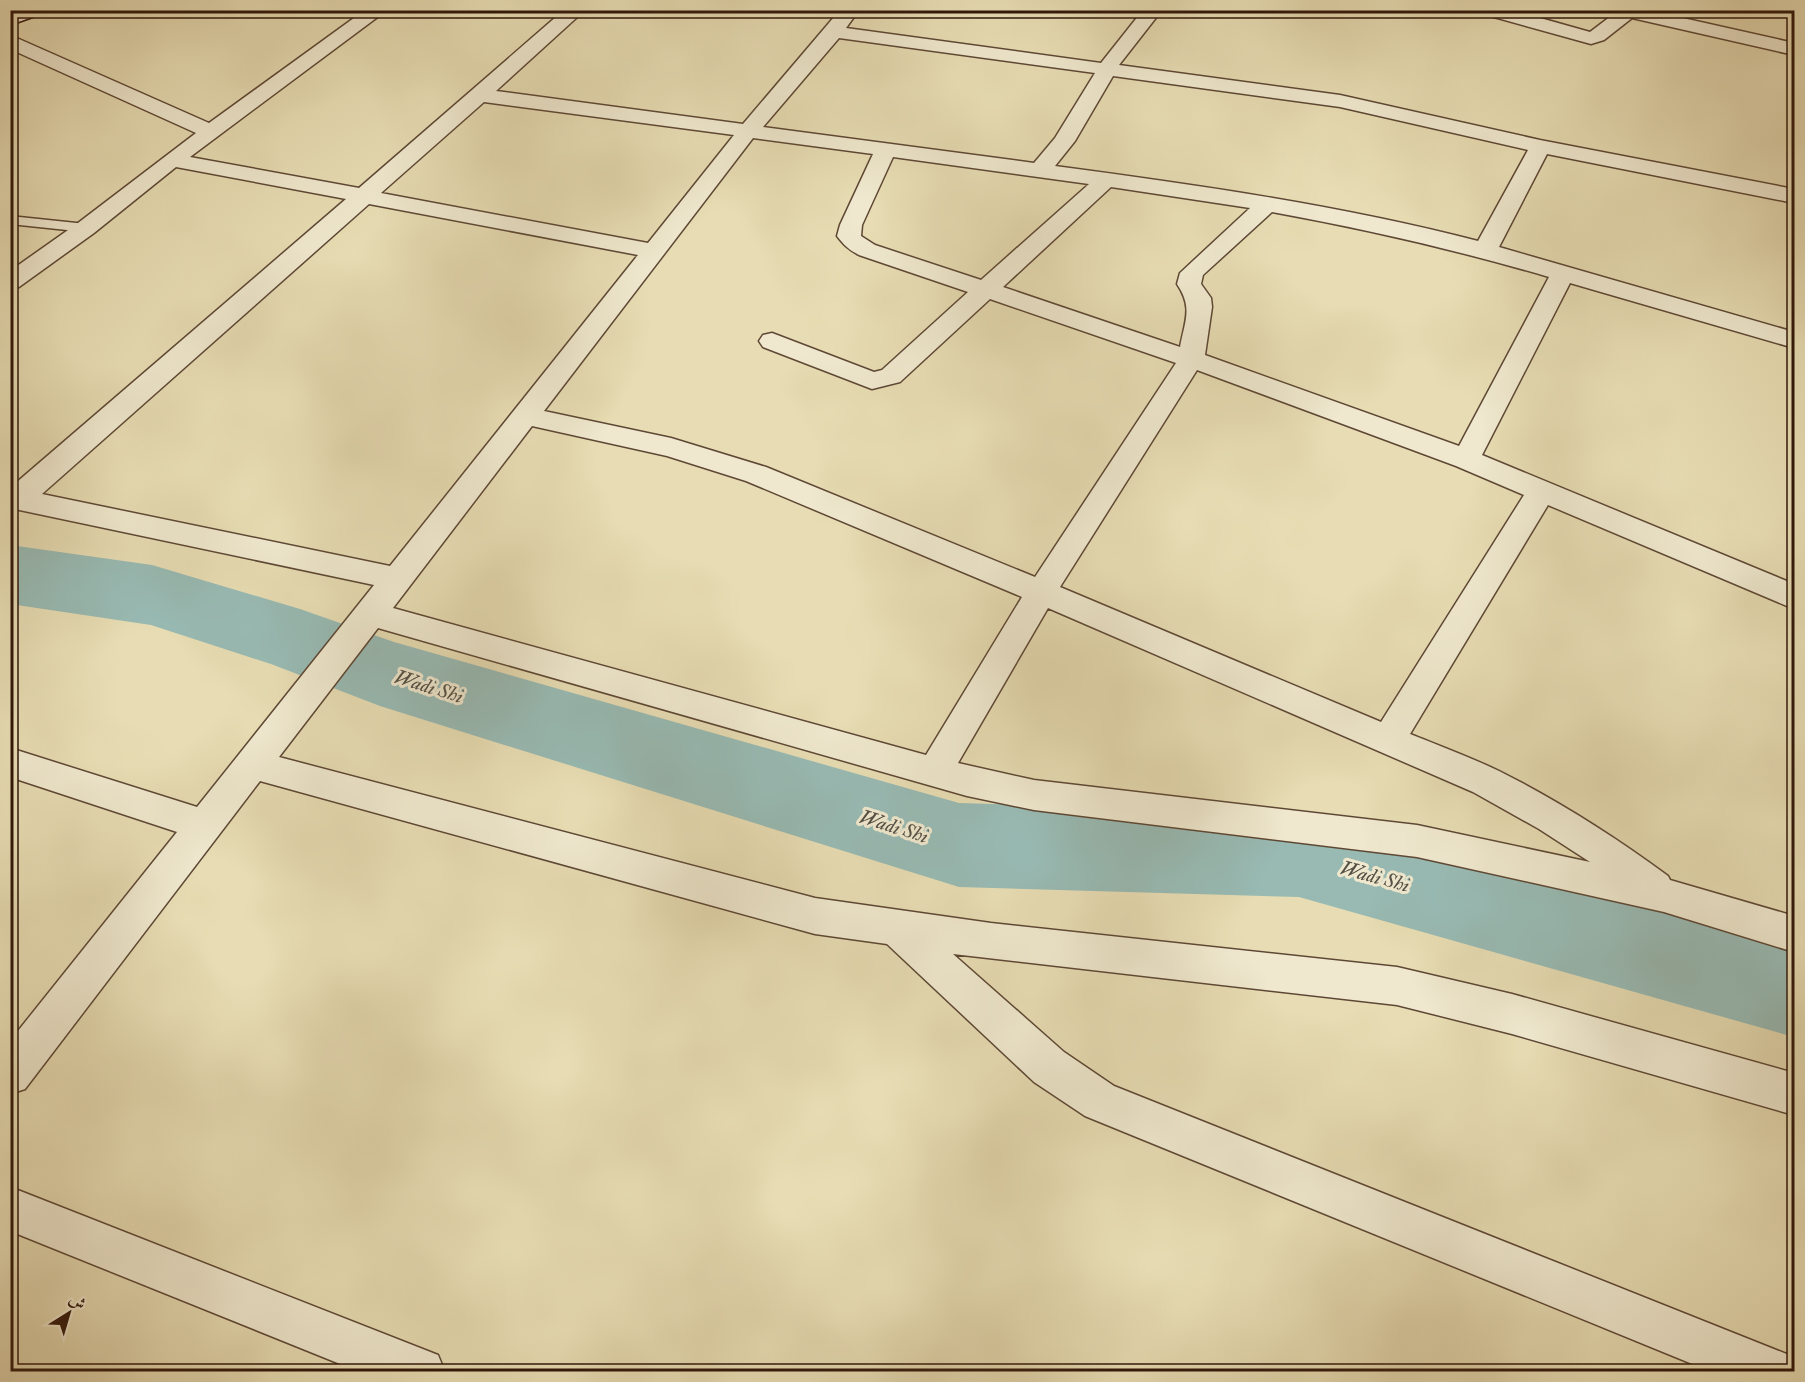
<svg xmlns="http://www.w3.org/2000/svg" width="1805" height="1382" viewBox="0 0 1805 1382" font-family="'IM FELL Double Pica',Amiri,serif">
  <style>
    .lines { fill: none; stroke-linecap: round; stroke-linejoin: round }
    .river { fill: #98bab3; fill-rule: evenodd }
    .lane-casing { stroke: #5e4835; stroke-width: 3 }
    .street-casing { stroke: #5e4835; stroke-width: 3 }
    .secondary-casing { stroke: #30170b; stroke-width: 3 }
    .lane { fill: #efe8ce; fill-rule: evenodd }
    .street { fill: #efe8ce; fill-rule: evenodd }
    .secondary { fill: #efe8ce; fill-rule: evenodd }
    .labels { text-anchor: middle; stroke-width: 6; stroke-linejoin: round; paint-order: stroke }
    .water-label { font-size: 20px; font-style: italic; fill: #545046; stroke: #efe8ce }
  </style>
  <rect width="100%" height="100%" fill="#e7dcb3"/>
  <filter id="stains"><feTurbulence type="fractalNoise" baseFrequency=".00333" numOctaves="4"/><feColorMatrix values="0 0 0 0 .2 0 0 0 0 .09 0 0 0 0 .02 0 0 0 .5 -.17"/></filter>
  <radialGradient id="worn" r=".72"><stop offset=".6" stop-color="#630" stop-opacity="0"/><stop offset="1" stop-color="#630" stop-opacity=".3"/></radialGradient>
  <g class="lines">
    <path class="river" d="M10,545L152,565L300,609L394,642L959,803L1299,813L1794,939V1037L1299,897L959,887L380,706L271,664L151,625L10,604Z"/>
    <defs>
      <path id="lane" d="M10,216L86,224L92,228L86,232L10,224Z"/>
      <g id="street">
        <path d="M365,10H387L190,157L359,188L564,10H585L496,91L743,124L840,10H859L846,28L1101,63L1143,10H1162L1119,65L1340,95L1540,140L1794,189V203L1547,154L1499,247L1794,332V348L1570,283L1482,455L1794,584V609L1548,505L1410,734C1440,746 1470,757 1499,771C1559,801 1615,837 1668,876L1670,880L1794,916V952L1664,912L1417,857L1034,810L967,796L378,628L279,757L815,898L991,923L1397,967L1512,994L1794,1073V1115L1512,1034L1397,1005L953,954L1064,1052L1114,1086L1789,1355L1794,1372H1712L1085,1116L1034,1082L887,944L815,934L260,781L25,1089L10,1094V1041L177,832L10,777V748L197,807L374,585L10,508V488L346,199L176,167L94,233L19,287L10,289V271L78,223L196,133L10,49V38L19,39L209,123ZM839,38L1095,73L1055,138L1034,163L763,127ZM1113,76L1340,107L1528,150L1478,241C1339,205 1197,185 1055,166L1075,141ZM484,102L734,135L648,243L381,193ZM753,138L873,154L840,225L837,236C844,245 849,250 859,255L968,292L882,370L874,372L772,333L763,335L759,341L763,347L872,389L900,382L990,299L1176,363L1035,577L766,467L671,438L544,411ZM893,157L1089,184L981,280L875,245L861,236L862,225ZM1111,187L1250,208L1180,273L1177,284C1193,308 1185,320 1180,347L1003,287ZM369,204L638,255L390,566L42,494ZM1272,212C1366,229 1457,250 1549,277L1459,446L1205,355L1212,307L1211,298L1201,284L1203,275ZM1197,370L1456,466L1524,495L1381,722L1060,587ZM532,426L667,456L746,481L1022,597L926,755L393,608ZM1048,608L1473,792L1539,829L1590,862L1417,825L1034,780L958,763Z"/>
        <path d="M1480,10H1512L1590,32L1619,10H1647L1794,43V55L1632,18L1604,40L1591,44L1483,14Z"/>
        <path d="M10,1187L438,1355L445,1372H360L10,1231Z"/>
      </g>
      <path id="secondary" d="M18,10H44L41,14L10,25V13Z"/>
    </defs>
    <use href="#lane" class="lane-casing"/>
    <use href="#street" class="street-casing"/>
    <use href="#secondary" class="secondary-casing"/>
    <use href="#lane" class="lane"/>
    <use href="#street" class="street"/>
    <use href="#secondary" class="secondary"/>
  </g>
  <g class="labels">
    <g class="water-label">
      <text transform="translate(429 686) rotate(17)" y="7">Wadi Shi</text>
      <text transform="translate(894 826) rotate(17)" y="7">Wadi Shi</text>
      <text transform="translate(1375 876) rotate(15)" y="7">Wadi Shi</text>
    </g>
  </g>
  <rect width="1805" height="1382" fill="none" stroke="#e7dcb3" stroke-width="36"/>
  <rect x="12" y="12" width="1781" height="1358" fill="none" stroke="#30170b" stroke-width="3"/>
  <rect x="18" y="18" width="1769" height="1346" fill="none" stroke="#30170b" stroke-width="1.5"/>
  <g transform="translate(69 1313) rotate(37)" stroke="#efe8ce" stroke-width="4.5" paint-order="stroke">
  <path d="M0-4.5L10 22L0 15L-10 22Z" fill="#30170b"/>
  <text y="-9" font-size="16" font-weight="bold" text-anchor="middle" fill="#30170b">ش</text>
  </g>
  <rect width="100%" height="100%" filter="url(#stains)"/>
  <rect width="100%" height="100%" fill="url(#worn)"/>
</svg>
